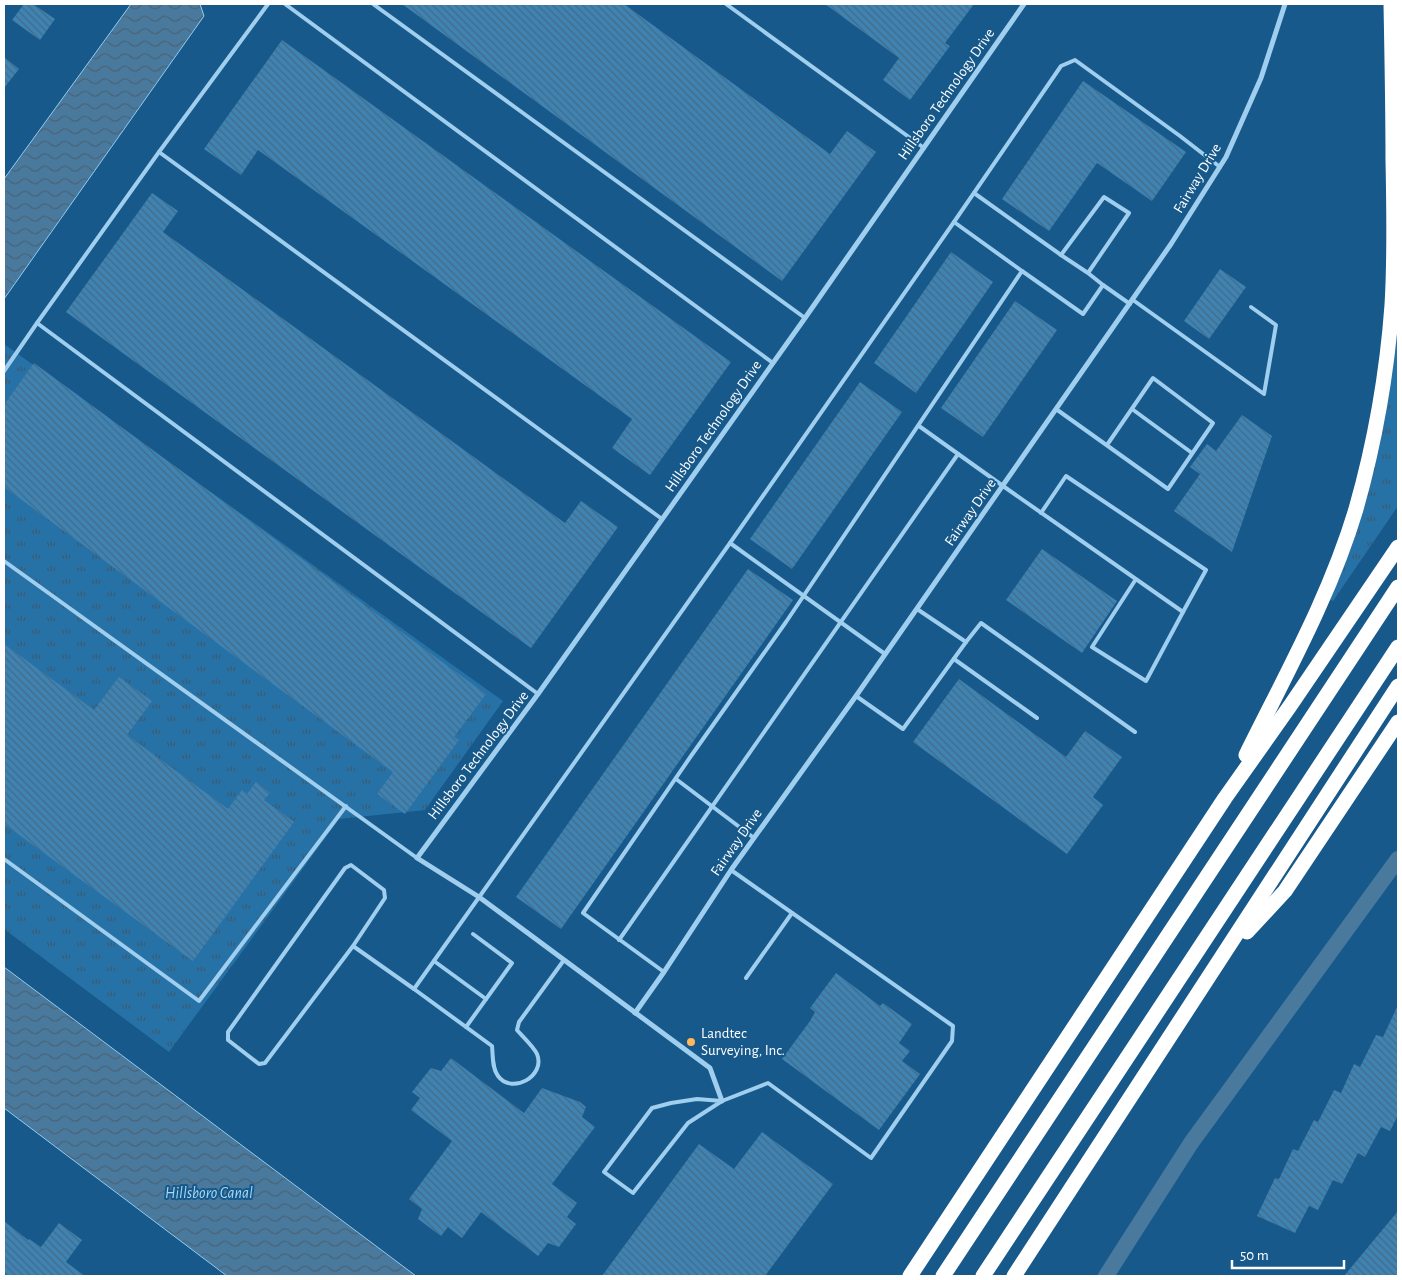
<svg xmlns="http://www.w3.org/2000/svg" width="1402" height="1280" viewBox="0 0 1402 1280" font-family="'Alegreya Sans',sans-serif">
  <style>
    .grass { fill: url(#grass-tufts) }
    .water { fill: url(#water-waves); stroke: #91cbf1 }
    .lines { fill: none; stroke-linecap: round; stroke-linejoin: round }
    .canal { stroke: #497a9e; stroke-width: 16 }
    .building { fill: url(#building-back-hatch) }
    .service { stroke: #9fceef; stroke-width: 4 }
    .minor { stroke: #9fceef; stroke-width: 5 }
    .motorway { stroke: #fff; stroke-width: 15 }
    .poi-dot { fill: #ffb95c; stroke: #16598a; stroke-width: 2 }
    .labels { text-anchor: middle; stroke-width: 4; stroke-linejoin: round; paint-order: stroke }
    .street-label { font-size: 15px; fill: #fff; stroke: #16598a }
    .poi-label { font-size: 15px; fill: #fff; stroke: #16598a; text-anchor: start }
    .water-label { font-size: 16px; font-style: italic; fill: #aad8f6; stroke: #16598a }
  </style>
  <defs>
    <pattern id="grass-tufts" width="24" height="20" patternUnits="userSpaceOnUse" patternTransform="scale(1.25)"><rect width="24" height="20" fill="#2672a7"/><path d="M3 7l-1-3M5 7V3M7 7l1-3M15 17l-1-3M17 17v-4M19 17l1-3" fill="none" stroke="#3d5b70"/></pattern>
    <pattern id="water-waves" width="16" height="10" patternUnits="userSpaceOnUse" patternTransform="scale(1.25)"><rect width="16" height="10" fill="#497a9e"/><path d="M0 5q4-4 8 0t8 0" fill="none" stroke="#4a6375"/></pattern>
    <pattern id="building-back-hatch" width="6" height="6" patternUnits="userSpaceOnUse" patternTransform="scale(1.25)"><rect width="6" height="6" fill="#3f83b3"/><path d="M-1 5l2 2M0 0l6 6M5-1l2 2" fill="none" stroke="#456a85"/></pattern>
  </defs>
  <rect width="100%" height="100%" fill="#16598a"/>
  <g class="grass">
    <path d="M1398,328V506L1333,601L1329,599L1385,413Z"/>
    <path d="M4,344L503,701L425,810L339,819L169,1052L4,929Z"/>
  </g>
  <g class="water">
    <path d="M131,4H200L204,16L4,299V179Z"/>
    <path d="M4,967L416,1276H227L4,1108Z"/>
  </g>
  <g class="lines">
    <path class="canal" d="M1106,1276L1191,1143L1398,859"/>
  </g>
  <g class="building">
    <path d="M24,4H33L55,19L40,40L12,20Z"/>
    <path d="M402,4H624L830,154L847,131L876,152L782,281Z"/>
    <path d="M825,4H974L945,43L950,46L910,100L883,80L899,58Z"/>
    <path d="M282,40L731,362L650,475L612,448L632,419L258,150L241,175L204,149Z"/>
    <path d="M4,57L19,69L4,88Z"/>
    <path d="M1083,81L1186,152L1152,201L1097,163L1049,231L1002,199Z"/>
    <path d="M152,193L178,211L163,232L565,523L581,501L618,527L531,648L66,312Z"/>
    <path d="M951,252L993,282L916,393L874,363Z"/>
    <path d="M1220,269L1246,287L1209,339L1184,321Z"/>
    <path d="M1015,301L1057,330L983,437L941,408Z"/>
    <path d="M34,363L486,694L454,737L459,740L405,814L377,794L393,772L4,487V405Z"/>
    <path d="M860,382L902,412L792,569L750,539Z"/>
    <path d="M1242,415L1272,436L1232,552L1174,511L1200,474L1190,467L1207,444L1216,451Z"/>
    <path d="M1042,549L1117,601L1082,653L1006,600Z"/>
    <path d="M748,569L793,600L561,929L516,897Z"/>
    <path d="M4,644L94,710L119,677L152,701L127,735L228,809L242,790L247,794L256,782L270,793L264,800L294,822L193,961L4,824Z"/>
    <path d="M959,679L1066,757L1085,731L1122,757L1093,797L1103,805L1067,854L913,742Z"/>
    <path d="M836,973L880,1006L883,1003L912,1024L899,1043L910,1051L902,1061L920,1074L879,1130L782,1059L810,1021L815,1012L810,1008Z"/>
    <path d="M1398,1005V1115L1390,1131L1381,1127L1365,1157L1358,1153L1342,1184L1333,1180L1318,1210L1309,1206L1295,1233L1257,1216L1275,1178L1279,1179L1293,1149L1298,1151L1314,1120L1318,1122L1334,1090L1341,1093L1354,1064L1360,1067L1376,1035L1383,1037Z"/>
    <path d="M451,1058L524,1113L542,1088L580,1102L586,1107L582,1117L595,1127L552,1184L577,1203L567,1217L576,1224L559,1247L548,1243L538,1256L481,1212L462,1238L448,1227L441,1236L418,1219L422,1209L409,1199L452,1141L411,1110L420,1098L412,1092L431,1068L441,1071Z"/>
    <path d="M762,1132L833,1184L765,1276H602L699,1144L734,1169Z"/>
    <path d="M1398,1211V1276H1344Z"/>
    <path d="M4,1221L28,1240L29,1239L41,1247L59,1223L82,1240L66,1262L85,1276H8L4,1273Z"/>
  </g>
  <g class="lines">
    <g class="service">
      <path d="M268,4L159,152L37,323L538,694"/>
      <path d="M285,4L773,363"/>
      <path d="M373,4L805,318"/>
      <path d="M726,4L924,148"/>
      <path d="M159,152L662,519"/>
      <path d="M974,193L1061,255"/>
      <path d="M954,222L1022,271"/>
      <path d="M1088,273L1061,255L1104,197L1129,213L1088,273L1103,285"/>
      <path d="M1133,300L1264,394L1276,325L1251,307"/>
      <path d="M4,371L37,323"/>
      <path d="M1056,409L1168,489L1213,423L1153,378L1107,445"/>
      <path d="M1132,409L1192,453"/>
      <path d="M919,426L1003,486L1183,612L1146,681L1092,647L1136,579"/>
      <path d="M1041,513L1066,476L1206,570L1183,612"/>
      <path d="M730,543L885,654"/>
      <path d="M4,561L417,858"/>
      <path d="M966,642L981,623L1135,732"/>
      <path d="M954,659L1037,718"/>
      <path d="M856,696L903,729L966,642L917,609"/>
      <path d="M676,779L754,838"/>
      <path d="M4,859L199,1001L346,806"/>
      <path d="M619,940L958,454"/>
      <path d="M353,946L265,1063L259,1064L228,1040V1032L345,868L351,865L384,890L385,898L353,946L414,989"/>
      <path d="M564,960L519,1022L517,1030C523,1037 534,1047 537,1054C546,1076 512,1095 498,1076C492,1068 493,1056 492,1046L414,989L730,543L954,222L1061,66L1075,60L1180,136L1220,167"/>
      <path d="M434,961L486,999"/>
      <path d="M664,972L583,913L691,756L786,622L1022,271L1083,314L1103,285L1130,304"/>
      <path d="M746,978L792,913"/>
      <path d="M466,1027L512,963L473,934"/>
      <path d="M722,1101L688,1123L633,1193L604,1172L652,1108L671,1103L697,1099L722,1101L768,1083L871,1158L952,1041L953,1026L731,870"/>
    </g>
    <g class="minor">
      <path d="M635,1013L664,972L731,870L856,696L1171,244L1226,157L1261,78L1285,4"/>
      <path d="M722,1101L710,1068L479,897L417,858L538,694L805,318L1024,4"/>
    </g>
    <g class="motorway">
      <path d="M1246,755C1286,674 1330,596 1356,509C1375,442 1387,374 1392,305C1395,257 1394,208 1393,160C1393,108 1392,56 1391,4"/>
      <path d="M1247,932L1285,891L1398,722"/>
      <path d="M910,1276L1225,798L1290,706L1398,547"/>
      <path d="M943,1276L1398,587"/>
      <path d="M983,1276L1398,647"/>
      <path d="M1014,1276L1398,686"/>
    </g>
  </g>
  <circle class="poi-dot" cx="691" cy="1042" r="5"/>
  <g class="labels">
    <g class="street-label">
      <text transform="translate(946 94) rotate(-55)" y="5">Hillsboro Technology Drive</text>
      <text transform="translate(1197 178) rotate(-59)" y="5">Fairway Drive</text>
      <text transform="translate(713 426) rotate(-55)" y="5">Hillsboro Technology Drive</text>
      <text transform="translate(970 512) rotate(-55)" y="5">Fairway Drive</text>
      <text transform="translate(478 755) rotate(-53)" y="5">Hillsboro Technology Drive</text>
      <text transform="translate(736 842) rotate(-55)" y="5">Fairway Drive</text>
    </g>
    <g class="poi-label">
      <text x="701" y="1038">Landtec<tspan x="701" dy="17">Surveying, Inc.</tspan></text>
    </g>
    <g class="water-label">
      <text x="209" y="1198">Hillsboro Canal</text>
    </g>
  </g>
  <rect width="1402" height="1280" fill="none" stroke="#ffffff" stroke-width="10"/>
  <path d="M1232 1260v8h112v-8" fill="none" stroke="#ffffff" stroke-width="2.5"/>
  <text x="1240" y="1260" font-size="15" fill="#ffffff" stroke="#16598a" stroke-width="4" paint-order="stroke">50 m</text>
</svg>
